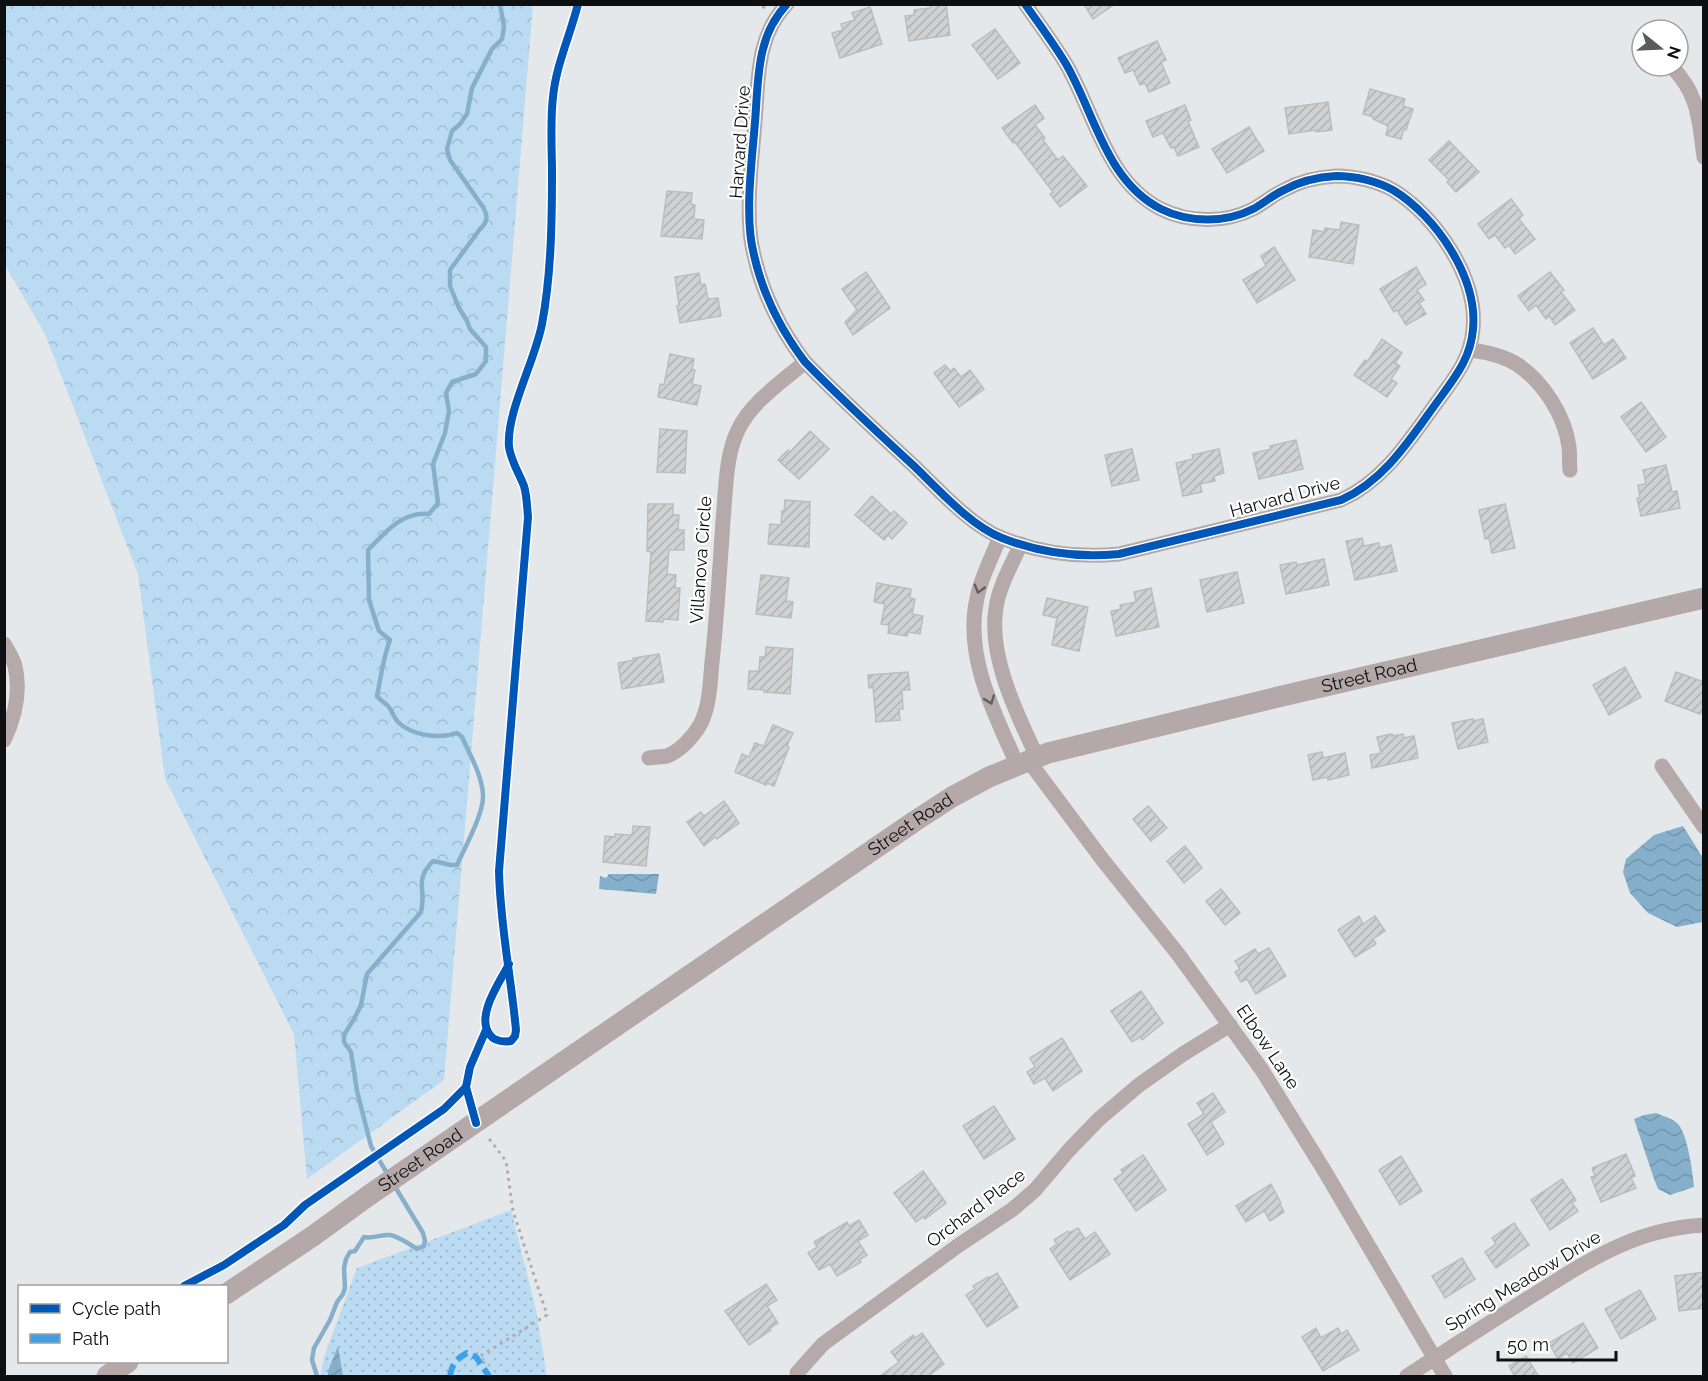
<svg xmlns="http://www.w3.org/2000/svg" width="1708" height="1381" viewBox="0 0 1708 1381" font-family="Raleway,sans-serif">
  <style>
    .grass { fill: url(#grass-dots) }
    .forest { fill: url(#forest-crowns) }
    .water { fill: url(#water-waves) }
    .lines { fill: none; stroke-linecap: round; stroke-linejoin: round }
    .stream { stroke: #86afcc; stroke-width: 4.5 }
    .building { fill: url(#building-hatch); stroke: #babdbe; stroke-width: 1.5 }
    .path { stroke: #b3acab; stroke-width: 3; stroke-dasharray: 3 4.5; stroke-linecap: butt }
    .minor { stroke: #b5a9a9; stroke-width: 15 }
    .secondary { stroke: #b5a8a8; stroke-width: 21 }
    .quiet { stroke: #3da1ea; stroke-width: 6; stroke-dasharray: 12 6; stroke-linecap: butt }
    .cycleway-casing { stroke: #fff; stroke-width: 11 }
    .cycleway { stroke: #0057b8; stroke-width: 8 }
    .oneway { stroke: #625c5c }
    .labels { text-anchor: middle; stroke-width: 4.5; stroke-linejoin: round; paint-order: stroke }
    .street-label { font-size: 18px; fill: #0e0f10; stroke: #fff }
  </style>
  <defs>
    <pattern id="grass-dots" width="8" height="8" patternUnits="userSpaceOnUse" patternTransform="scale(1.5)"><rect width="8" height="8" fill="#bbdbf2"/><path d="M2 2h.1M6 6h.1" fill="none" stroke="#a0bbce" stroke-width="1.8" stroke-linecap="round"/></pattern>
    <pattern id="forest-crowns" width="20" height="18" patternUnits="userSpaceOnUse" patternTransform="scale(1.5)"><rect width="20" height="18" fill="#bbdbf2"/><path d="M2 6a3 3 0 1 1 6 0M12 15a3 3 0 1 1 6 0" fill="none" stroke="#a0bbce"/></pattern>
    <pattern id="water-waves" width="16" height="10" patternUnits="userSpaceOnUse" patternTransform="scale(1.5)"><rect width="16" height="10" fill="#86afcc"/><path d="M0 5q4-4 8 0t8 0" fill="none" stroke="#7295ae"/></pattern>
    <pattern id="building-hatch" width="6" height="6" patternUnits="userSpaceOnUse" patternTransform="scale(1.5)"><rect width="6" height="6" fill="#cfd1d2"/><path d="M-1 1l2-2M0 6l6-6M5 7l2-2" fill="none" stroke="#b1b2b3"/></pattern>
  </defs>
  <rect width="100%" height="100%" fill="#e5e8ea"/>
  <path class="grass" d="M511,1210L536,1310L547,1376H320L325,1354L357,1268Z"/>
  <path class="forest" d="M4,5H533L444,1080L307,1179L294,1034L165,779L138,574L45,334L5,265Z"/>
  <g class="water">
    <path d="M1683,826L1703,858V922L1677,927L1648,913L1630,893L1623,872L1626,859L1654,835Z"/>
    <path d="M609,874H659L656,894L599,889L600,876L606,878Z"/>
    <path d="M1656,1113C1663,1116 1671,1118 1677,1123C1687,1131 1693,1173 1694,1187L1670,1195L1658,1189L1653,1176L1634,1119L1644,1115Z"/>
    <path d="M338,1346L343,1376H328V1371Z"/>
  </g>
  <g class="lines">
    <g class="stream">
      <path d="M388,1175L371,1146L357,1091L351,1052L344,1042V1035L354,1019L361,1005L367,974L421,912C427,889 413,882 433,861L451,865H457C465,847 484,813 483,795C482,775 470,755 462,737L457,733C440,739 412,736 398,722C393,717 392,710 388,706C384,702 381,701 377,696C381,677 383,658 390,640L379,631L369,600L368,550C385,533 402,511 429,514L438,503L433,464L445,433L449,411L446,393L452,382L476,374L486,361V347L470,329L467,321L459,308L450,286V270L480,229C488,222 488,216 483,207L450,160L447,149L452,131L460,124L467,114L472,88L492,49L502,39L504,27L500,4"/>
      <path d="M317,1376L312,1360L314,1348L330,1320L337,1302L343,1294L345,1288L344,1268L346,1259L350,1252L355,1251L364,1237C373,1239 382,1234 390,1235C400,1237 409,1244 417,1249L424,1246L425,1241L423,1233L394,1185"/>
    </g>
  </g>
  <g class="building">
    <path d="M930,4H946L950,35L909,41L905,16L914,15V10L930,8Z"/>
    <path d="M1084,4H1115L1093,19Z"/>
    <path d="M870,7L882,44L840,58L832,33L843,30L841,24L855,20L852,13Z"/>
    <path d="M995,29L1020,63L998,79L972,45Z"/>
    <path d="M1157,41L1166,60L1161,62L1170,83L1149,92L1145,83L1140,85L1133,70L1125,73L1118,58Z"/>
    <path d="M1370,89L1405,99L1403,106L1413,109L1406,130L1404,129L1401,139L1386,135L1388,126L1373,119L1374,117L1363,114Z"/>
    <path d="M1328,102L1332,130L1316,132V130L1289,134L1285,108Z"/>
    <path d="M1035,105L1044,118L1035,125L1045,138L1043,140L1058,160L1063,156L1087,186L1060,207L1050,194L1053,192L1014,141L1013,143L1002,128Z"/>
    <path d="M1185,105L1191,120L1188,121L1199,147L1178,156L1174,147L1171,148L1163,133L1153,137L1146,121Z"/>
    <path d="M1249,127L1264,151L1227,173L1212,149Z"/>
    <path d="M1449,141L1479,172L1456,192L1447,182L1449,180L1429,160Z"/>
    <path d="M667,191L692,193L691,204L695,205L694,219L704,220L702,239L661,236Z"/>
    <path d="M1511,199L1523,215L1519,219L1535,239L1515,254L1509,245L1505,248L1495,235L1489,239L1478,224Z"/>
    <path d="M1341,222L1359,225L1353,264L1309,257L1313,230L1324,232L1325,228L1340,230Z"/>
    <path d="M1274,247L1295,280L1257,303L1243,280L1266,266L1261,256Z"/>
    <path d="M1416,267L1426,284L1417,290L1424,300L1419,303L1426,314L1406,325L1397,310L1394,312L1380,289Z"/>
    <path d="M866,272L890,308L853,335L845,322L857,310L842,289Z"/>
    <path d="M1550,272L1564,290L1561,292L1575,310L1555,325L1549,316L1546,319L1536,305L1529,311L1518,296Z"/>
    <path d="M699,273L701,285L705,284L708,299L718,298L721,316L680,323L677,306L679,305L675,277Z"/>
    <path d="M1593,328L1604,345L1613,339L1626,358L1593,379L1570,343Z"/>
    <path d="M1382,339L1402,353L1395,363L1400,366L1391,379L1397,383L1387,397L1354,375L1365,360L1367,362Z"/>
    <path d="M670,354L694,359L692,369L695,370L692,384L701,386L697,405L658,397L660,384L664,385Z"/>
    <path d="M945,365L950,371L954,368L961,377L970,370L984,389L959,407L934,373Z"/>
    <path d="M1641,402L1666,437L1646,452L1621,417Z"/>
    <path d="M660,429L687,431L685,473L657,472Z"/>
    <path d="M810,431L829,449L799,479L778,460L788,450L790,452Z"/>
    <path d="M1296,440L1303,469L1259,479L1253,453L1271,449L1270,446Z"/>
    <path d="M1132,449L1139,480L1112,486L1105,455Z"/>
    <path d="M1219,449L1224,473L1214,476L1215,481L1200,484L1202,492L1183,496L1176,463L1193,459L1192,455Z"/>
    <path d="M1666,465L1672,492L1677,491L1680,508L1641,516L1637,498H1640L1638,485L1646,484L1643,470Z"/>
    <path d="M872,496L891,514L894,511L907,523L892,539L888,535L884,540L855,515Z"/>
    <path d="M785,500L810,502L809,547L768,544L770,524L781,525L782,511L784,512Z"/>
    <path d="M648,504H673V515H679L678,530H684V550H669L667,574L676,575L675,588H680L678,620L663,619V622L646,621L651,552L647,551Z"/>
    <path d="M1505,504L1515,548L1492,553L1489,538L1485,539L1479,510Z"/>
    <path d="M1362,538L1364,546L1379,543L1380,548L1391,545L1397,571L1355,580L1346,541Z"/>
    <path d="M1324,559L1329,585L1286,594L1280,565L1296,562L1297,565Z"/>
    <path d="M1237,572L1244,603L1207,612L1200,580Z"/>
    <path d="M761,575L789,578L786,601L793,602L791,618L756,614Z"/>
    <path d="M877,583L911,589L910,598L915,599L912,614L923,616L920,634L908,632L907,636L888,633L889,625L881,624L885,604L874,602Z"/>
    <path d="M1151,588L1159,627L1116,636L1111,611L1121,609L1120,605L1136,602L1134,592Z"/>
    <path d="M1047,598L1088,607L1079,651L1052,645L1057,618L1043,615Z"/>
    <path d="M766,647L793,649L790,694L764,692V690L748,689L749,671H759L760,657H765Z"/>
    <path d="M659,654L664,682L622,689L618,663L634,660L633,658Z"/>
    <path d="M1625,667L1641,697L1609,715L1593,685Z"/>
    <path d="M908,672L910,690H902L903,709H899L900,720L876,722L873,687L869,688L868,675Z"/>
    <path d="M1676,672L1704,682V705L1700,714L1665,701Z"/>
    <path d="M1473,719V721L1483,719L1488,742L1458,749L1452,723Z"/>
    <path d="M773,725L793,733L787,746L789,747L774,786L767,783L766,785L735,772L742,754L749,757L755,743L764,746Z"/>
    <path d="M1392,734V736L1403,734L1404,738L1414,736L1418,758L1372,768L1370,755L1381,753L1377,737Z"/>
    <path d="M1322,752L1323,758L1345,753L1349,775L1328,780L1327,777L1313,780L1308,755Z"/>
    <path d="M724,801L739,823L717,839L715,837L704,846L687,822L701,812L704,816Z"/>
    <path d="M1148,806L1167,828L1151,841L1133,819Z"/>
    <path d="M633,826L650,827L646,866L603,862L605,836L615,837V834L632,835Z"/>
    <path d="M1185,846L1202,868L1184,883L1167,861Z"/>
    <path d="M1221,889L1240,913L1225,925L1206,901Z"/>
    <path d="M1359,916L1363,924L1375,916L1385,931L1373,939L1376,944L1355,957L1338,930Z"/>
    <path d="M1269,948L1286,976L1256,994L1247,979L1241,982L1235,972L1240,969L1235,961L1255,949L1258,954Z"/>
    <path d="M1141,991L1163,1023L1142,1040L1140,1037L1132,1042L1111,1011Z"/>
    <path d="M1062,1038L1082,1071L1053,1091L1045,1078L1034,1084L1027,1072L1035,1067L1030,1058Z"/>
    <path d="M1213,1093L1225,1112L1211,1122L1224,1144L1207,1155L1188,1124L1204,1114L1197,1103Z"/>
    <path d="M994,1106L1015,1139L984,1159L963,1126Z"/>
    <path d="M1626,1154L1635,1176L1631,1178L1636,1188L1601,1202L1591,1177L1595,1176L1592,1168Z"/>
    <path d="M1143,1155L1166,1190L1136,1211L1114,1179L1123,1173L1121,1170Z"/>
    <path d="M1401,1156L1422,1191L1400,1205L1379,1170Z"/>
    <path d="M923,1171L946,1203L925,1219L923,1217L916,1222L894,1193Z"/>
    <path d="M1562,1179L1576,1200L1572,1203L1578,1211L1550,1230L1531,1200Z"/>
    <path d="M1271,1184L1281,1203L1280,1204L1284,1212L1270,1221L1264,1211L1246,1222L1236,1206Z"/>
    <path d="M859,1220L868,1235L858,1241L867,1255L859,1260L861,1262L837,1276L830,1264L819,1270L808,1253L817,1247L814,1242L847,1222L849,1226Z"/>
    <path d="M1514,1223L1529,1245L1496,1268L1485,1252L1496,1244L1492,1238Z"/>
    <path d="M1078,1228L1085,1239L1095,1232L1110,1254L1070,1280L1050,1249L1057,1244L1054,1240L1068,1231L1069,1233Z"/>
    <path d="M1462,1258L1475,1279L1445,1298L1432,1276Z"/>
    <path d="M1704,1272V1308L1679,1311L1675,1276Z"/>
    <path d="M997,1273L1018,1307L987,1327L966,1295L975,1289L973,1286L988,1277L989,1278Z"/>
    <path d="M766,1284L777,1300L767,1306L778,1323L770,1328L771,1330L749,1345L725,1311Z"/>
    <path d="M1640,1290L1656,1319L1621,1339L1605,1309Z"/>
    <path d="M1583,1323L1598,1348L1573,1363L1567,1353L1558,1359L1549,1343Z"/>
    <path d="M1316,1328L1321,1338L1338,1328L1341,1334L1347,1330L1359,1350L1323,1371L1302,1337Z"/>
    <path d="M922,1333L944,1364L927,1377H879L899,1362L891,1352L913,1335L915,1338Z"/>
    <path d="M1526,1356L1539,1377H1515L1509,1366Z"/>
  </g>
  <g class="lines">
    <g class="path">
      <path d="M755,4L766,8"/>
      <path d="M486,1371L482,1355L547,1315L513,1211L506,1161L487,1136"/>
    </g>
    <g class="minor">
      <path d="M787,4C775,17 767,32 763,49C757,71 757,99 755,122C752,161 744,217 754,255C763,295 780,329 805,362C840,398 877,432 914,466C939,490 971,526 1002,538C1040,553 1079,558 1119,554L1341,500C1386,480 1412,436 1440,398C1456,376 1471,357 1473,329C1478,278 1436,216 1393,190C1377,181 1355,176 1336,176C1319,177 1300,181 1284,190C1273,195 1264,203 1253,209C1226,223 1189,223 1161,209C1106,181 1095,114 1066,64C1054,44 1039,24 1025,4"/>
      <path d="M1671,66C1699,94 1699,120 1704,157"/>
      <path d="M1470,350C1487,352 1504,356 1518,365C1544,383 1565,416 1569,447C1570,455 1569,463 1570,470"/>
      <path d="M1000,537C992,557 981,577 977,598C964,655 994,713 1017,764"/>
      <path d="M1021,544C1012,564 999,586 996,608C988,656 1017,714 1037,757"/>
      <path d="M4,644C8,651 13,658 15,666C21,692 15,717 4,740"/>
      <path d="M649,758C654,757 661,757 667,756C680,751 693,737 700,725C710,706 710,683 712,662C717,615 720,567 723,520C726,491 725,457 738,430C751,402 782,382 805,362"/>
      <path d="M1028,760L1102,859L1178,954L1262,1070L1324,1170L1445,1376"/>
      <path d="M1662,766L1704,827"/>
      <path d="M797,1373L823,1344L959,1245L1013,1209L1035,1190L1069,1150L1099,1119L1139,1085L1183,1054L1230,1025"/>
      <path d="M1407,1376C1449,1349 1492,1321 1535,1294C1591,1259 1635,1229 1704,1225"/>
    </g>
    <g class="secondary">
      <path id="s1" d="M226,1294L313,1236L368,1196L915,821L952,797L989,777L1048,753L1278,697L1704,598"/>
      <path d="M107,1376L128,1362"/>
    </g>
    <path class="quiet" d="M450,1376C452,1364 456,1359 467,1353L476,1357L489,1376"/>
    <defs>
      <g id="cycleway">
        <path d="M787,4C775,17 767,32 763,49C757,71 757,99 755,122C752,161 744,217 754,255C763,295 780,329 805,362C840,398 877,432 914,466C939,490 971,526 1002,538C1040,553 1079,558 1119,554L1341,500C1386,480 1412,436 1440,398C1456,376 1471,357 1473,329C1478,278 1436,216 1393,190C1377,181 1355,176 1336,176C1319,177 1300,181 1284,190C1273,195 1264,203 1253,209C1226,223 1189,223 1161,209C1106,181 1095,114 1066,64C1054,44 1039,24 1025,4"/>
        <path d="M509,964C500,982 475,1016 490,1035C495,1042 503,1042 511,1041L515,1036L516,1030C511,977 500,924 499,871L528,517C527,507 527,496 524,486C519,473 511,461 509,447C506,413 535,361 542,324C551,276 552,224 552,174C552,149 550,122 553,97C556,65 570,36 578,4"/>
        <path d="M476,1123L466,1087L470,1067L486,1030"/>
        <path d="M184,1286L224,1265L284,1225L305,1205L444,1109L466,1087"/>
      </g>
    </defs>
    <use href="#cycleway" class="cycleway-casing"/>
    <use href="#cycleway" class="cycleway"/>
  </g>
  <defs><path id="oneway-chevron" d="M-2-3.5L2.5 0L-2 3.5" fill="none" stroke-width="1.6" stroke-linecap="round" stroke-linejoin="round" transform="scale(1.5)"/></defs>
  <g class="oneway">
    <use href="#oneway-chevron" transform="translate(979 589) rotate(106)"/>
    <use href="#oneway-chevron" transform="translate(990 700) rotate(70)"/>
  </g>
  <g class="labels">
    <g class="street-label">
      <text transform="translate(740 142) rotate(-86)" y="6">Harvard Drive</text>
      <text transform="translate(1285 497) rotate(-15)" y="6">Harvard Drive</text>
      <text transform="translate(701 560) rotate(-86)" y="6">Villanova Circle</text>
      <text dy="6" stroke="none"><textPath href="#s1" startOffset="1316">Street Road</textPath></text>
      <text dy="6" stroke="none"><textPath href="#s1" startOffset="830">Street Road</textPath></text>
      <text transform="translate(1268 1047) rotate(56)" y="6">Elbow Lane</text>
      <text dy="6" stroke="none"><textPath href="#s1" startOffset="236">Street Road</textPath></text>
      <text transform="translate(976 1208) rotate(-37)" y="6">Orchard Place</text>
      <text transform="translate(1523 1281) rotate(-31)" y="6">Spring Meadow Drive</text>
    </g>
  </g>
  <rect width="1708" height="1381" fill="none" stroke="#0e0f10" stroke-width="12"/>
  <rect x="18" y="1285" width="210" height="78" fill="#ffffff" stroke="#9f9f9f" stroke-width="1.5"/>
  <rect x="30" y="1304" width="30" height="9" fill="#0057b8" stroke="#9f9f9f" stroke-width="1.5"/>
  <text x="72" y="1315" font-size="18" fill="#0e0f10">Cycle path</text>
  <rect x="30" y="1334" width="30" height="9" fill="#3da1ea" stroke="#9f9f9f" stroke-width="1.5"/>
  <text x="72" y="1345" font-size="18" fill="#0e0f10">Path</text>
  <g transform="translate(1660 48) rotate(108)"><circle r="28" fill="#ffffff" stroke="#9f9f9f" stroke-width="1.5"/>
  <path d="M0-4.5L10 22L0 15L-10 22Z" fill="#595b5c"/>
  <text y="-9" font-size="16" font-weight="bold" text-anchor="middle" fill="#0e0f10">N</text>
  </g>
  <path d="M1498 1351v9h118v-9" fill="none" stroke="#0e0f10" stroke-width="3"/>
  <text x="1507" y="1351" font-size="18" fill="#0e0f10" stroke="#ffffff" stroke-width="4.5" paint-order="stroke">50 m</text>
</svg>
